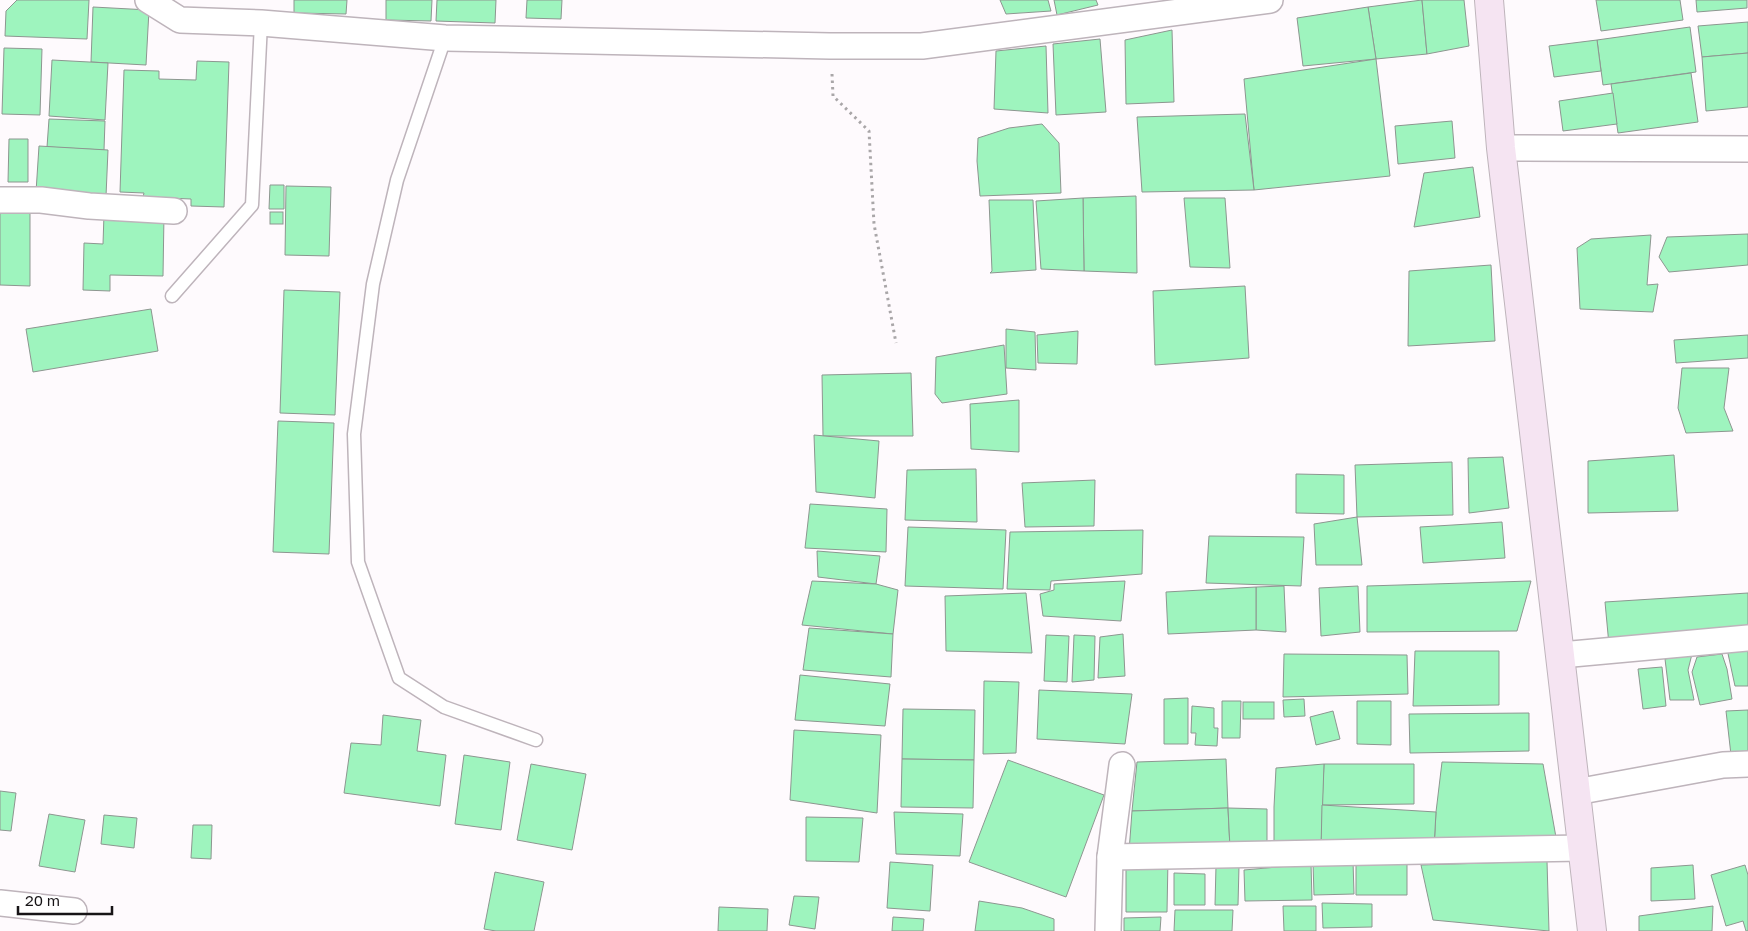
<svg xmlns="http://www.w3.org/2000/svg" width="1748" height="931" viewBox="0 0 1748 931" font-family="'Golos Text',sans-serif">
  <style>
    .building { fill: #9ef4be; stroke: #8d9690 }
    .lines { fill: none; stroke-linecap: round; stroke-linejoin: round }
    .lane-casing { stroke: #beb4bb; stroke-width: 15 }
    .street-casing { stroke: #beb4bb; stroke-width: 28 }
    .secondary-casing { stroke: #beb4bb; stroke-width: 30 }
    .path { stroke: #a9a6a8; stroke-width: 3; stroke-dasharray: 2.5 4; stroke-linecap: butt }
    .lane { stroke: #fff; stroke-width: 12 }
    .street { stroke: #fff; stroke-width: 25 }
    .secondary { stroke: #f5e4f2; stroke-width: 28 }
  </style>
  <rect width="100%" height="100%" fill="#fefafd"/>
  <g class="building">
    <path d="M17,0H89L87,39L5,36L6,11Z"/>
    <path d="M294,0H347L346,14L294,13Z"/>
    <path d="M386,0H432L431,21L386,20Z"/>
    <path d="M437,0H496L495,23L436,21Z"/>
    <path d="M527,0H562L561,19L526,18Z"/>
    <path d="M1000,0H1048L1051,11L1006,14Z"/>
    <path d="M1054,0H1096L1098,5L1057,15Z"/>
    <path d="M1422,0L1427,54L1376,59L1368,7Z"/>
    <path d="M1422,0H1464L1469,46L1427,54Z"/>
    <path d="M1596,0H1680L1683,20L1601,31Z"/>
    <path d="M1696,0H1747V8L1697,12Z"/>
    <path d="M93,7L149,10L146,65L91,62Z"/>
    <path d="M1368,7L1376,59L1303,66L1297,18Z"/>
    <path d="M1748,22V53L1702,57L1698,26Z"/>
    <path d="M1690,27L1696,72L1603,85L1597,40Z"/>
    <path d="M1172,30L1174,102L1126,104L1125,40Z"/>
    <path d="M1100,39L1106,112L1056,115L1053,44Z"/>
    <path d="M1597,40L1601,71L1554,77L1549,46Z"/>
    <path d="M1046,46L1048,113L994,109L996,51Z"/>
    <path d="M4,48L42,49L40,115L2,114Z"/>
    <path d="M1748,53V107L1706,111L1702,57Z"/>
    <path d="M1376,59L1390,176L1254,190L1244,79Z"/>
    <path d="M52,60L108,63L105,120L49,116Z"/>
    <path d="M197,61L229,62L224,207L191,206V199L143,197L144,193L120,192L124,70L159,71V79L196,80Z"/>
    <path d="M1691,73L1698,122L1618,133L1611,84Z"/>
    <path d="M1613,93L1617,124L1563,131L1559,101Z"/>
    <path d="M1245,114L1254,190L1142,192L1137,117Z"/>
    <path d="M49,119L105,121L104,150L47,147Z"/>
    <path d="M1452,121L1455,158L1398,164L1395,126Z"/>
    <path d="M1042,124L1059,143L1061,193L980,196L977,161L978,138L1009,128Z"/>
    <path d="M9,139H28V182H8Z"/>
    <path d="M39,146L108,150L106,196L36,192Z"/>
    <path d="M1473,167L1480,217L1414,227L1424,173Z"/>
    <path d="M270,185H284V209H269Z"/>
    <path d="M286,186L331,187L329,256L285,255Z"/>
    <path d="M1136,196L1137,273L1084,271L1083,198Z"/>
    <path d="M1083,198L1084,271L1041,269L1036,201Z"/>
    <path d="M1184,198H1225L1230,268L1190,267Z"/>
    <path d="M989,200H1033L1036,270L990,273L992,271Z"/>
    <path d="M0,207L30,208V286L0,285Z"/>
    <rect x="270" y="212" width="13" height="12"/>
    <path d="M104,214L164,215L163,276L110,275V291L83,290L84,243L103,244Z"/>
    <path d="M1748,234V265L1669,272L1659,257L1667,237Z"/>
    <path d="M1651,235L1647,285L1658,284L1653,312L1580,309L1577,248L1591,239Z"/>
    <path d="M1491,265L1495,341L1408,346L1409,271Z"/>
    <path d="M1245,286L1249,358L1155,365L1153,291Z"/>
    <path d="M284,290L340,292L335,415L280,413Z"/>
    <path d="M151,309L158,351L33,372L26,329Z"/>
    <path d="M1006,329L1035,332L1036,370L1006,368Z"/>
    <path d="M1078,331L1077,364L1038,363L1037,335Z"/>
    <path d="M1748,335V358L1676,363L1674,340Z"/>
    <path d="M1004,345L1007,394L942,403L935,394L936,357Z"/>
    <path d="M1682,368H1729L1724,408L1733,431L1686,433L1678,408Z"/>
    <path d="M911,373L913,436H823L822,375Z"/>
    <path d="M1019,400V452L971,449L970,404Z"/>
    <path d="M278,421L334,423L329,554L273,552Z"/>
    <path d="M814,435L879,441L875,498L816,492Z"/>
    <path d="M1674,455L1678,511L1588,513V461Z"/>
    <path d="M1503,457L1509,508L1469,513L1468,458Z"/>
    <path d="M1452,462L1453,515L1357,517L1355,465Z"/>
    <path d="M976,469L977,522L905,520L907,470Z"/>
    <path d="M1296,474L1344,475V514L1296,513Z"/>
    <path d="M1095,480L1094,526L1025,527L1022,483Z"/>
    <path d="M810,504L887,509L886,552L805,548Z"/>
    <path d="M1357,517L1362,565H1316L1314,524Z"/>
    <path d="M1502,522L1505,558L1423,563L1420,527Z"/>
    <path d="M908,527L1006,530L1003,589L905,586Z"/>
    <path d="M1143,530L1142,574L1051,581L1050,590L1007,589L1010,532Z"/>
    <path d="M1209,536L1304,537L1301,586L1206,583Z"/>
    <path d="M817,551L880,556L876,584L818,577Z"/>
    <path d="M812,581L876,584L898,590L893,634L802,625Z"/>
    <path d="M1125,581L1121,621L1043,616L1040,594L1054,590V584Z"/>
    <path d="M1531,581L1517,631L1367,632V586Z"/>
    <path d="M1284,586L1286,632L1256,630V587Z"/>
    <path d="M1358,586L1360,632L1321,636L1319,588Z"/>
    <path d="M1256,587V630L1168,634L1166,592Z"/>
    <path d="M1026,593L1032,653L946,651L945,596Z"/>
    <path d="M1748,593V630L1609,645L1605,602Z"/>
    <path d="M809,628L893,634L891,677L803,670Z"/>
    <path d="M1123,634L1125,676L1098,678L1100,637Z"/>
    <path d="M1046,635L1069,636L1067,682L1044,681Z"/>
    <path d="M1074,635L1095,636L1094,680L1072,682Z"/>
    <path d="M1748,646V686H1735L1727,649Z"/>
    <path d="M1415,651H1499V705L1413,706Z"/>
    <path d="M1284,654L1407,655L1408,694L1283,697Z"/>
    <path d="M1692,654L1688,670L1694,700H1670L1665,659Z"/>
    <path d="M1722,654L1727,669L1732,699L1700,705L1692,672L1697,657Z"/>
    <path d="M1662,667L1666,706L1643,709L1638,669Z"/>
    <path d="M800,675L890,684L885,726L795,720Z"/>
    <path d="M984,681L1019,682L1016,753L983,754Z"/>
    <path d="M1039,690L1132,694L1125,744L1037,739Z"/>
    <path d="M1188,698V744H1164V699Z"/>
    <path d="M1304,699L1305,716L1284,717L1283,700Z"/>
    <path d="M1222,701H1241L1240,738H1222Z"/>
    <path d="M1357,701H1391V745L1357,744Z"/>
    <rect x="1243" y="702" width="31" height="17"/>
    <path d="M1192,706L1214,708V728H1218L1217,746L1195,745L1196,733H1191Z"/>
    <path d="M903,709L975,710L974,760L902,759Z"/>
    <path d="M1748,710V755H1731L1726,711Z"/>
    <path d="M1333,711L1340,739L1316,745L1310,717Z"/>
    <path d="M1529,713V751L1410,753L1409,714Z"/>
    <path d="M383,715L421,720L417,751L446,755L440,806L344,793L351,743L381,745Z"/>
    <path d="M794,730L881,735L877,813L790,800Z"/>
    <path d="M464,755L510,762L501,830L455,824Z"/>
    <path d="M902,759L974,760L973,808L901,807Z"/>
    <path d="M1226,759L1228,808L1132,811L1137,762Z"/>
    <path d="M1008,760L1104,795L1066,897L969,862Z"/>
    <path d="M1442,762L1543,764L1557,843L1434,848L1436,812Z"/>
    <path d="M531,764L586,774L572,850L517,840Z"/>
    <path d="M1324,764H1414V804L1322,805Z"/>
    <path d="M1324,764L1321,850L1274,848V807L1276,768Z"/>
    <path d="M0,791L16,793L11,831L0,830Z"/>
    <path d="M1322,805L1436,812L1434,848L1321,850Z"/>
    <path d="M1228,808L1230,848L1129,852L1132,811Z"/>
    <path d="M1228,808L1267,809V848H1230Z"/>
    <path d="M894,812L963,814L960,856L896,854Z"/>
    <path d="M49,814L85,820L75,872L39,866Z"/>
    <path d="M104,815L137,818L134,848L101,844Z"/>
    <path d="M806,817L863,818L859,862L806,861Z"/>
    <path d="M193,825H212L211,859L191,858Z"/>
    <path d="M1407,856V895H1356V857Z"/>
    <path d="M1168,859L1167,912H1126V861Z"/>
    <path d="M1353,861L1354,894L1314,895L1313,863Z"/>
    <path d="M1547,861L1549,931L1433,920L1421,865Z"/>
    <path d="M890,862L933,865L930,911L887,908Z"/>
    <path d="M1311,864L1312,900L1245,901L1244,870Z"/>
    <path d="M1693,865L1695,899L1651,901V868Z"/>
    <path d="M1745,865L1748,875V931H1746L1743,921L1726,926L1711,875Z"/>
    <path d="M1216,866H1239L1238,905H1215Z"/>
    <path d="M495,872L544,882L534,931H496L484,929Z"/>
    <path d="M1174,873L1205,874V905H1174Z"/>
    <path d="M794,896L819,897L815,929L789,925Z"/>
    <path d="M979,901L1022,908L1054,919V931H975Z"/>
    <path d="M1322,903L1372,904V927L1323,928Z"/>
    <path d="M1283,906H1316V931H1284Z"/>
    <path d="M1713,906L1712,931H1639V916Z"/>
    <path d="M719,907L768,909L767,931H718Z"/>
    <path d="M1175,910H1233L1232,931H1174Z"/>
    <path d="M893,917L924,919L923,931H892Z"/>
    <path d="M1161,917L1160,931H1124V918Z"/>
  </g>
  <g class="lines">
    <defs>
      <g id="lane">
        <path d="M445,38L397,180L373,284L354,434L358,562L399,678L444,707L536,740"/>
        <path d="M172,296L252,205L261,23"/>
      </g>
      <g id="street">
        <path d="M148,0L180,20L261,23L445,38L830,46H922L1270,0"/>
        <path d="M1501,148L1748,149"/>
        <path d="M0,200H41L89,206L174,211"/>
        <path d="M1561,655L1748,638"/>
        <path d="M1576,792L1723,765L1748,764"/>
        <path d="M1110,857L1582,848"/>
        <path d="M0,903L74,911"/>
        <path d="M1108,931L1110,857L1122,765"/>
      </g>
      <path id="secondary" d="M1489,0L1501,148L1592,931"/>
    </defs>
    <use href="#lane" class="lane-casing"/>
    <use href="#street" class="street-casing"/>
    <use href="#secondary" class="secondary-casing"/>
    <path class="path" d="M832,74L833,96L869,131L874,224L896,343"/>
    <use href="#lane" class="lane"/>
    <use href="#street" class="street"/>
    <use href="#secondary" class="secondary"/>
  </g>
  <path d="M18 906v8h94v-8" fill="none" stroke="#171416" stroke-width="2.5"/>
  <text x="25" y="906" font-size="15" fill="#171416" stroke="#ffffff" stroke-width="4" paint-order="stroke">20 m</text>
</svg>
